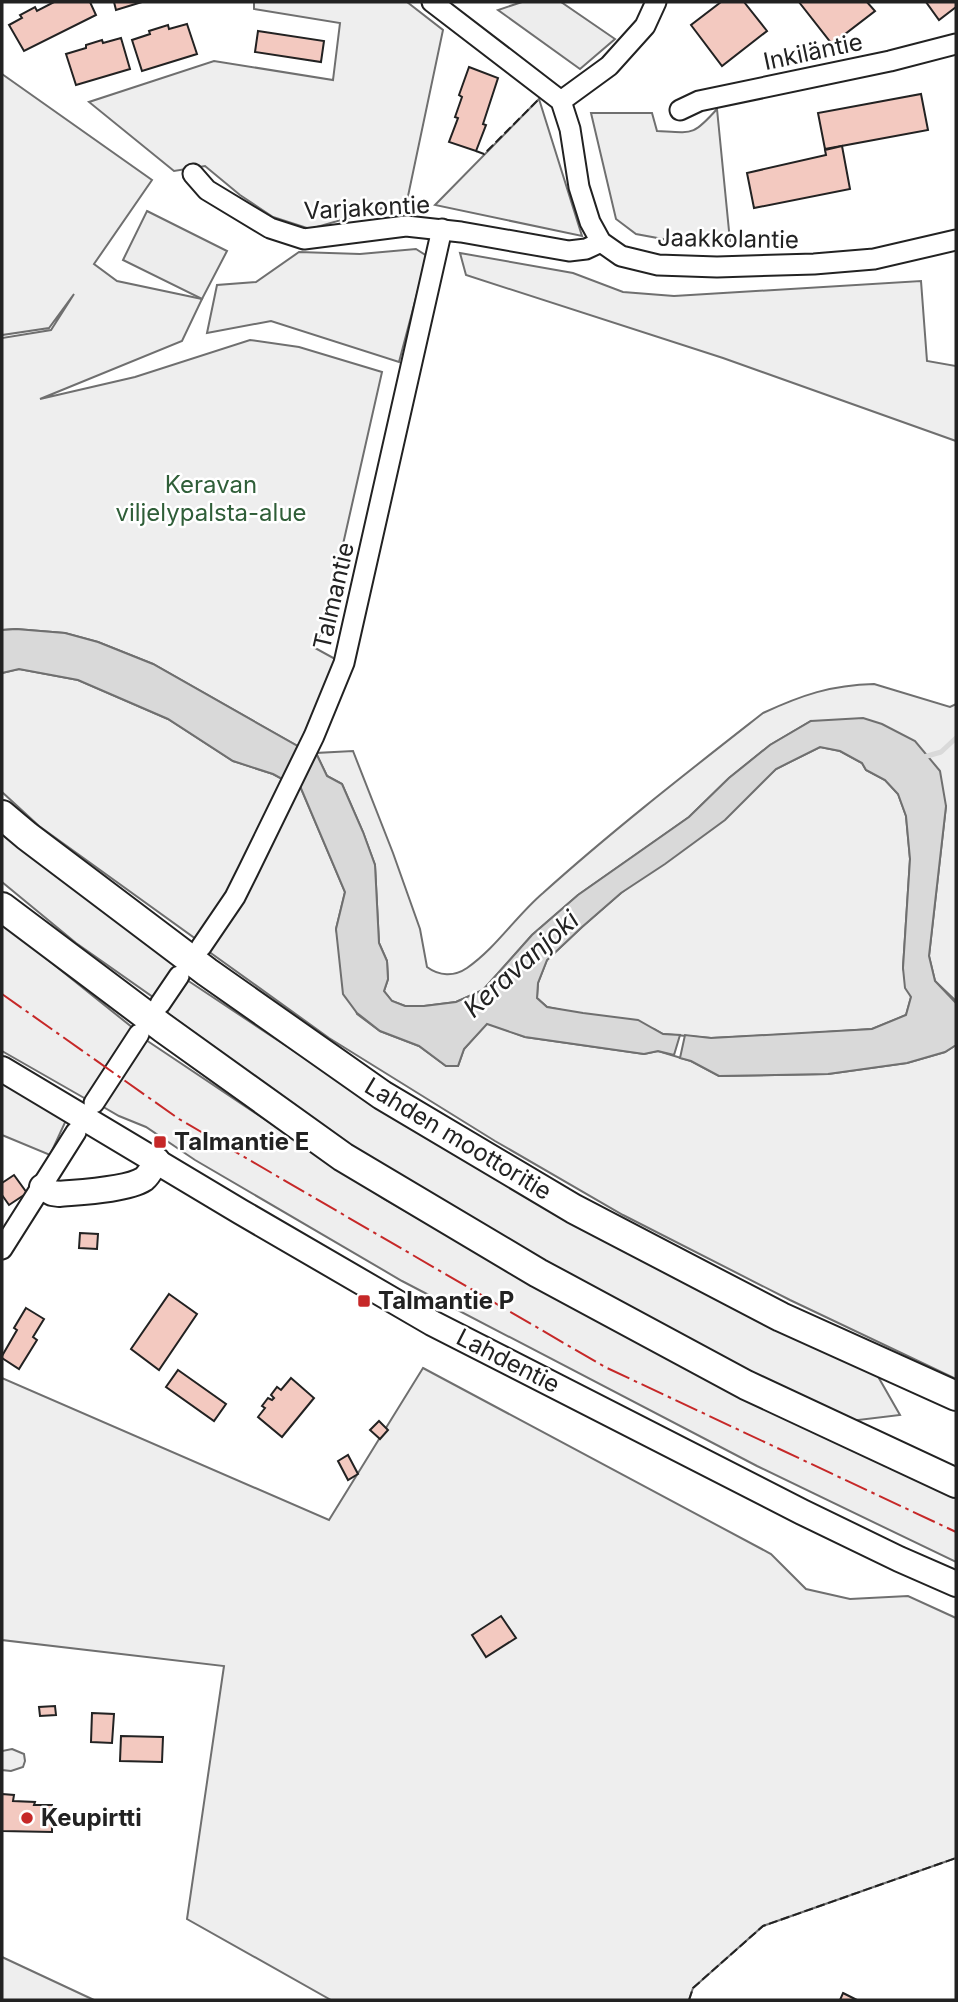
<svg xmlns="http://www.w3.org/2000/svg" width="958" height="2002" viewBox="0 0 958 2002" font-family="Inter,sans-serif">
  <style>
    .green { fill: #eee; stroke: #6f6f6f; stroke-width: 2 }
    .parking { fill: #ededed; stroke: #6f6f6f; stroke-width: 2 }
    .water { fill: #d9d9d9; stroke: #6f6f6f; stroke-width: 2 }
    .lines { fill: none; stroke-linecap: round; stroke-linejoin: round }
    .stream { stroke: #d9d9d9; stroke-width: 5 }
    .building { fill: #f3c9c0; stroke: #222; stroke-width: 2 }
    .minor-casing { stroke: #222; stroke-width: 23 }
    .major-casing { stroke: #222; stroke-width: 28 }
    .highway-casing { stroke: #222; stroke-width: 32 }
    .minor { stroke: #fff; stroke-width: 19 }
    .major { stroke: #fff; stroke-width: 24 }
    .highway { stroke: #fff; stroke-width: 28 }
    .fence { stroke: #222; stroke-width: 2; stroke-dasharray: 9 3.5; stroke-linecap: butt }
    .power { stroke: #c62828; stroke-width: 2; stroke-dasharray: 24 5 3.5 5; stroke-linecap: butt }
    .poi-dot { fill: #c62828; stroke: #fff; stroke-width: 2.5 }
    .labels { text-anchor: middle; stroke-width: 5; stroke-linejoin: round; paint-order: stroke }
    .street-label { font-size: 24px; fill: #222; stroke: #fff }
    .park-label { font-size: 24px; fill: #2f5e38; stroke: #fff }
    .poi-label { font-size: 24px; font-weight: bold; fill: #222; stroke: #fff; text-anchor: start }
    .water-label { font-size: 26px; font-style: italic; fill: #222; stroke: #fff }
  </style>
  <rect width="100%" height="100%" fill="#fff"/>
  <g class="green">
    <path d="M254,2H407L443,30L407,201L310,229L273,217L240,195L205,166L174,171L89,102L214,61L333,80L340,23L254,9Z"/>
    <path d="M2,74L152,180L94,264L117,281L202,299L182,341L40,399L135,377L250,340L299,347L382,372L327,615L315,648L337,660L301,748L153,664L98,642L65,633L16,629L2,630V338L51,330L74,294L49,328L2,335Z"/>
    <path d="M539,99L582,236L435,205Z"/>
    <path d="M717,109L730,241L717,244L679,242L636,234L616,219L591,113H652L657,131C693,133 693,136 717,109Z"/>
    <path d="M416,249L427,256L399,362L271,321L207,333L217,285L256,282L299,252L360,254Z"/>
    <path d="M460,253L573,273L623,292L674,296L921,281L927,361L956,366V441L723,358L466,275Z"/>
    <path d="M19,669L78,680L168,719L233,761L273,774L284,780L230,888L196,939L39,826L2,792V673Z"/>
    <path d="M874,684L950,707L956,704V1001L935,981L929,956L946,806L811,721L770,745L729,778L689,817L578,895L532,935L483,990L456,1002L424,1006H405L392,1001L384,991L388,979L387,961L379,943L375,865L363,832L342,784L327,776L316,753L353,751L393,853L420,929L427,967C439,976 454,977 467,968C496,948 516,916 543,893C613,830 689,771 763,713C802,695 831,685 874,684Z"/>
    <path d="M820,747L840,751L862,763L866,770L885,780L898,794L906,816L910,859L903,968L911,997L906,1015L872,1029L795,1034L711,1038L663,1034L654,1029L547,1007L537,998L538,983L547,960L582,927L621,893L756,787L776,769Z"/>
    <path d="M300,786L345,892L336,929L357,1014L380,1031L419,1046L446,1066H458L464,1049L487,1023L525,1037L644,1054L658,1051L691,1061L719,1076L828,1074L907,1063L945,1052L956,1045V1379L790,1300L623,1215L495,1141L329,1038L208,951Z"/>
    <path d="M2,832L176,965L153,997L76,943L2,882Z"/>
    <path d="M2,923L133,1028L86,1099L2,1051Z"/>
    <path d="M187,980L389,1114L876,1373L900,1415L850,1421L727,1360L504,1238L355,1150L166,1012Z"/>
    <path d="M143,1038L384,1199L527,1281L956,1493V1562L757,1466L402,1281L195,1160L146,1127L119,1116L100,1105Z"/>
    <path d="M2,1078L68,1116L50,1155L2,1135Z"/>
    <path d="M423,1368L771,1554L806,1589L850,1599L908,1596L956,1618V1858L763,1926L693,1988L689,2000H331L187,1919L224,1666L2,1640V1378L329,1520Z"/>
    <path d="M12,1749L24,1754L25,1761L23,1767L11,1771L2,1770V1751Z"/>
    <path d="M2,1957L94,2000H2Z"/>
  </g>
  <g class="parking">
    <path d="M522,2H561L615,39L580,69L498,10Z"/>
    <path d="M147,211L227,251L202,299L123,260Z"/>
  </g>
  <g class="water">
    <path d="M16,629L65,633L98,642L153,664L301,748L284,780L273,774L233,761L168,719L78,680L19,669L2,673V630Z"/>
    <path d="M863,718L882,724L915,741L940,771L946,806L929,956L935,981L956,1003V1045L945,1052L907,1063L828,1074L719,1076L691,1061L680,1058L685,1035L711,1038L872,1029L906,1015L911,997L905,988L903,968L910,859L906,816L898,794L885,780L866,770L862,763L840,751L820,747L776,769L725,820L665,864L621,893L582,927L547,960L538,983L537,998L547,1007L583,1013L638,1020L663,1034L680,1035L674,1055L658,1051L644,1054L525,1037L487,1024L464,1049L458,1066H446L419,1046L380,1031L357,1013L343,994L336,929L345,892L300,786L316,753L327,776L342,784L363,832L375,865L379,943L387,961L388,979L384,991L392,1001L405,1006H424L456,1002L483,990L532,935L578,895L689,817L729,778L770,745L811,721Z"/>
  </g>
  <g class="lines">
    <path class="stream" d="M924,757L941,752L956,738"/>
  </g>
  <g class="building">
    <path d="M54,2H90L96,15L24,51L9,25L22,18L20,15L35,7L37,11Z"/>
    <path d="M114,2H142L116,10Z"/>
    <path d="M721,2H744L767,31L722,66L691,25Z"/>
    <path d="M799,2H867L875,11L832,44Z"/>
    <path d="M926,2H956V7L939,20Z"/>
    <path d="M187,24L197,54L142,71L132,40L150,34L149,31L168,25L169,29Z"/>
    <path d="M258,31L324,41L321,62L255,52Z"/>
    <path d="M121,38L130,69L76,85L66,54L86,48V45L102,40L103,43Z"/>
    <path d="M469,67L498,78L483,124L486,125L476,151L449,142L458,118L455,117L462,97L459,95Z"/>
    <path d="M921,94L928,130L825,149L818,113Z"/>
    <path d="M842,146L850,189L754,208L747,173L826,155L825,150Z"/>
    <path d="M14,1175L27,1193L9,1205L2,1195V1183Z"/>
    <path d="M80,1233L98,1234L97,1249L79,1248Z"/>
    <path d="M169,1294L197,1314L159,1370L131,1349Z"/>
    <path d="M26,1308L44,1319L33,1337L37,1340L19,1369L2,1358V1356L17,1330L14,1328Z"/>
    <path d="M178,1370L226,1404L214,1421L166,1387Z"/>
    <path d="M291,1378L314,1398L282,1437L258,1417L265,1408L262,1406L268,1398L272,1400L274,1398L271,1395L277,1387L281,1390Z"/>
    <path d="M379,1421L388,1430L380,1439L370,1430Z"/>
    <path d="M348,1455L358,1474L348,1480L338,1461Z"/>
    <path d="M501,1616L516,1638L486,1657L472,1635Z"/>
    <path d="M55,1706L56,1715L40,1716L39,1707Z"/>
    <path d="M92,1713L114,1714L112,1743L91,1742Z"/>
    <path d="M121,1736L163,1737L162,1762L120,1761Z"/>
    <path d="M2,1794L14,1795L13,1801L35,1802L34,1805H52V1832L2,1831Z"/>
    <path d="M843,1993L857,2000H840Z"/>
  </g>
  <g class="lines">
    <defs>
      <g id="minor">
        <path d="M432,2L561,101L570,129L579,187L590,222L601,242L621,256L658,265L717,267L814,264L874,259L956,240"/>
        <path d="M561,101L609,66L645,26L656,2"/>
        <path d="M680,110L699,101L890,61L956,44"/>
        <path d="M193,174L207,190L270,228L304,239L406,226L461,232L569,251L586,249L601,242"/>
        <path d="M201,947L235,897L248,871L314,736L344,663L442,229"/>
        <path d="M160,1004L179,976"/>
        <path d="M94,1103L139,1034"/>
        <path d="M2,1249L76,1132"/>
      </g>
      <g id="major">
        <path d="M2,1069L241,1212L432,1323L802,1512L899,1559L956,1584"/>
        <path d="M42,1187L52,1193L59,1194C80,1192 127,1190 144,1179C150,1174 153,1166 157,1160"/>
      </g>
      <g id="highway">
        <path d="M2,815L27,836L207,972L382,1095L574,1209L781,1317L956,1396"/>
        <path d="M2,907L163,1028L343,1157L538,1273L746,1385L956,1483"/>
      </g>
    </defs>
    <use href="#minor" class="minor-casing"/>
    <use href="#major" class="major-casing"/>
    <use href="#highway" class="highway-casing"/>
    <use href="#minor" class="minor"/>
    <use href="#major" class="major"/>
    <use href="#highway" class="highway"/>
    <g class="fence">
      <path d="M476,151L484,154L539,99"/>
      <path d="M689,2000L693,1988L763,1926L956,1858"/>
    </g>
    <path class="power" d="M2,994L179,1119L605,1367L956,1532"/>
  </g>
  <g class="poi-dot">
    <rect x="153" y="1135" width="14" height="14" rx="3.5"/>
    <rect x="357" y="1294" width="14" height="14" rx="3.5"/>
    <circle cx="27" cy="1818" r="7"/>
  </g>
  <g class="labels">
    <g class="street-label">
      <text transform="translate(813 52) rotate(-12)" y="8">Inkiläntie</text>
      <text transform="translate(367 208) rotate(-3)" y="8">Varjakontie</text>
      <text transform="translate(728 239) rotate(1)" y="8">Jaakkolantie</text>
      <text transform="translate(334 596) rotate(-77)" y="8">Talmantie</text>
      <text transform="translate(458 1139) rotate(31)" y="8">Lahden moottoritie</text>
      <text transform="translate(508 1361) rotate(27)" y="8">Lahdentie</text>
    </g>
    <g class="park-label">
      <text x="211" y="493">Keravan<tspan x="211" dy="28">viljelypalsta-alue</tspan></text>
    </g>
    <g class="poi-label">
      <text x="174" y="1150">Talmantie E</text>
      <text x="378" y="1309">Talmantie P</text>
      <text x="41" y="1826">Keupirtti</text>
    </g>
    <g class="water-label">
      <text transform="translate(521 964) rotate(-42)" y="9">Keravanjoki</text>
    </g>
  </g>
  <rect width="958" height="2002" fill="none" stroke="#222222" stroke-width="7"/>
</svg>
